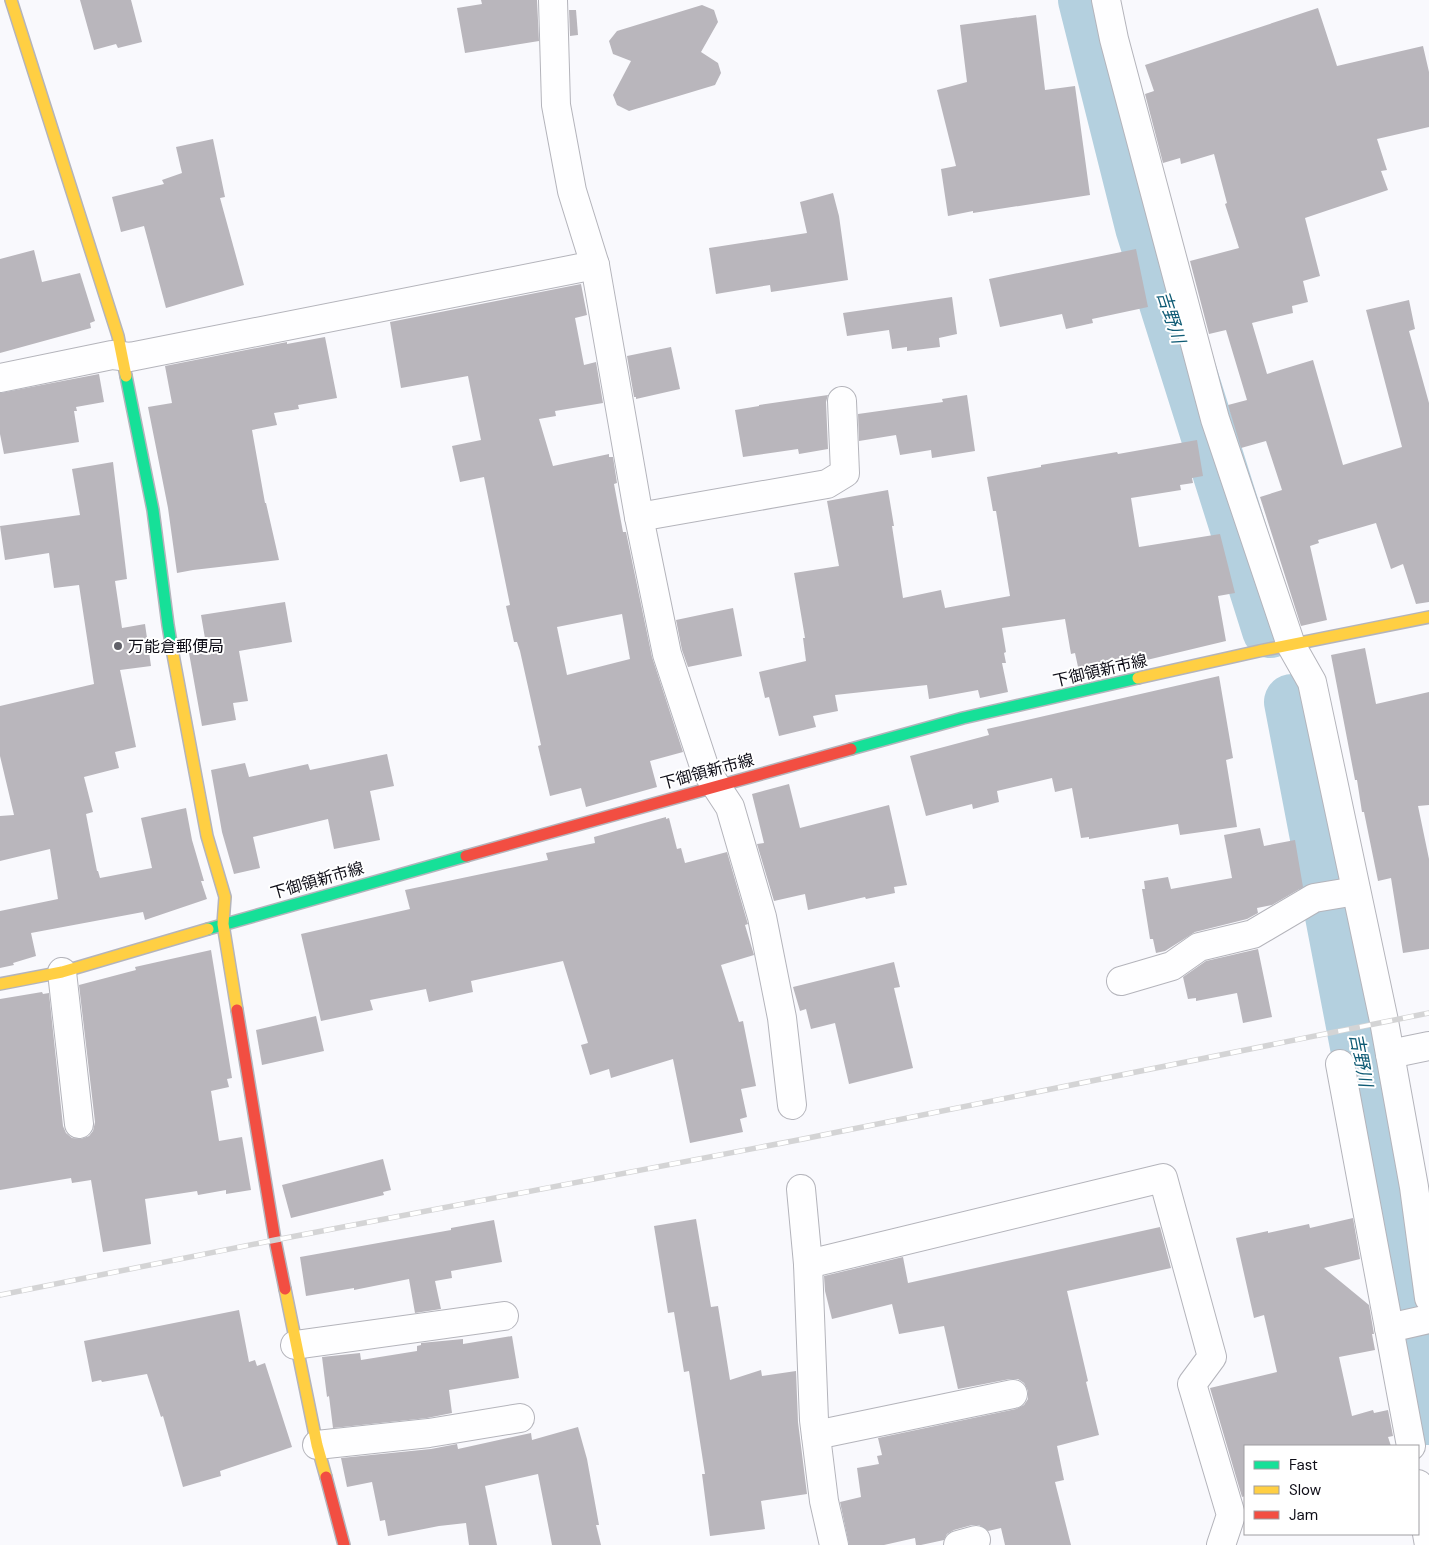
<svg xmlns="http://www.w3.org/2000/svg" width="1429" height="1545" viewBox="0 0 1429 1545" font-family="'DM Sans','Noto Sans JP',sans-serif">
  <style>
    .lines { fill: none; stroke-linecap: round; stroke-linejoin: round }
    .river { stroke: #b4d0df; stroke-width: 56 }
    .building { fill: #b9b6bc; fill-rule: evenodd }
    .street-casing { stroke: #b4b4bb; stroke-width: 30 }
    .fast-casing { stroke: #b4b4bb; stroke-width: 14 }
    .slow-casing { stroke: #b4b4bb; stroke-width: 14 }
    .jam-casing { stroke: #b4b4bb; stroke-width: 14 }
    .street { stroke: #fefeff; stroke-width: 28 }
    .fast { stroke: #16e098; stroke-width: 11 }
    .slow { stroke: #ffcf43; stroke-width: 11 }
    .jam { stroke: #f24e42; stroke-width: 11 }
    .rail-casing { stroke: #d4d4d5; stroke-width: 5.5 }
    .rail { stroke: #fff; stroke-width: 4; stroke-dasharray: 11; stroke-linecap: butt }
    .poi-dot { fill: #606068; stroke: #fff; stroke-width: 2 }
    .labels { text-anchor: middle; stroke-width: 4; stroke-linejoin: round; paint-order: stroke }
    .poi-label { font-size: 16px; fill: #0e0d17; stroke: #fff; text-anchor: start }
    .street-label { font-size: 16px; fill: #0e0d17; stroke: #fff }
    .water-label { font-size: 18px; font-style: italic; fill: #0f5b75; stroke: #fff }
  </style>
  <rect width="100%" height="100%" fill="#f9f9fd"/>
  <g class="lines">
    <g class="river">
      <path d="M1086,0L1143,227L1270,630"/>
      <path d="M1292,702L1429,1417"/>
    </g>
  </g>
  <g class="building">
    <path d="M80,0H131L142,42L118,48L116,44L94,50Z"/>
    <path d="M481,0H537L539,41L465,53L457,8L482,4Z"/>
    <path d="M702,5L714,10L718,22L701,52L718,63L721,73L715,85L629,111L617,105L613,95L631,61L613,54L609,41L617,31Z"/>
    <path d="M1318,8L1337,66L1423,46L1429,72V127L1377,139L1387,170L1381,171L1388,190L1305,218L1320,276L1303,281L1308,302L1292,306L1293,313L1252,323L1267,374L1313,360L1343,465L1402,447L1366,310L1409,300L1415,329L1409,331L1429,403V602L1416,604L1403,564L1391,569L1376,523L1318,540L1319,543L1310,546L1327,620L1301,626L1260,497L1282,490L1266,441L1241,448L1228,405L1247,400L1226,330L1209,334L1190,261L1239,248L1225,204L1227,203L1214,154L1181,164L1180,158L1163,163L1145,94L1154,91L1145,65Z"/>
    <path d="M569,10H576L578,35L570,36Z"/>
    <path d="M1036,15L1045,90L1075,86L1090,195L973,213V211L948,216L941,169L956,166L937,90L967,82L960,25Z"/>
    <path d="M213,139L225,197L220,198L244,285L166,308L144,226L121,232L112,197L164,184L162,180L182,173L176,147Z"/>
    <path d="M833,193L839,216L848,280L771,292L770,285L716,294L709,248L807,233L800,202Z"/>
    <path d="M1136,249L1148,307L1092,319L1093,323L1066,329L1062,314L1000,327L989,279Z"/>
    <path d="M34,250L42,282L80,273L95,321L90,323L91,328L0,353V259Z"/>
    <path d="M581,284L587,315L575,318L584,365L596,362L603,403L555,411L556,416L539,419L553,466L609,454V457H613L617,483L614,484L623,532H626L652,657L683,752L650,761L657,787L586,807L581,788L550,796L538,746L541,745L520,651L517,642H514L506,606L510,605L484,477L460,482L452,446L481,440L468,376L401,388L390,322ZM622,614L630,659L567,675L557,627Z"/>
    <path d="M952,297L957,334L939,338L940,347L907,351V347L892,349L889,330L847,336L843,313Z"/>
    <path d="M325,337L337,398L298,405L299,409L274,413L277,425L252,430L265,503H266L279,560L193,570L177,573L168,508L148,407L172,403L165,366L287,342V344Z"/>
    <path d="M671,347L680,389L636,399V397H634L627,356Z"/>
    <path d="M99,374L104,402L76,407L77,411H74L79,442L4,454L0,434V393Z"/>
    <path d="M828,395L826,402L828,449L799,454L798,449L743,457L735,410L759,406V405Z"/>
    <path d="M967,395L975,451L932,458L931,450L900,455L896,435L859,441L858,414L943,402L942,399Z"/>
    <path d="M1197,440L1203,476L1192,478L1193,483L1180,485L1181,490L1131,498L1139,547L1220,534L1235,593L1218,596L1226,641L1080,676L1075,653L1071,654L1065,619L1002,628L1006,652L1004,653L1006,663H1002L1008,692L980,698L978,690L929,699L927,685L835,695L838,711L813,716L816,727L779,736L769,697L765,698L759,672L806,661L803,638H805L794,573L839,566L827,501L888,490L894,526H892L903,598L941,590L945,608L1010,596L996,511H993L987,477L1041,467V465L1117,452L1118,454Z"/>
    <path d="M113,462L127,579L115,581L122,628L145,624L151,666L120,670L136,747L115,752L119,768L84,777L93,812L86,814L97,871H98L100,878L152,868L141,818L186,808L192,840L204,881H201L207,899L145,920L143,912L31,933L36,956L13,963L14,965L0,968V911L58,899L50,849L0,861V816L14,815L0,756V706L94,684L79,585L54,588L49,553L5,560L0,526L80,515L72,469Z"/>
    <path d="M285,602L292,642L239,651L248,701L233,703L236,720L202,726L189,653L207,650L201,615Z"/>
    <path d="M733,608L742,656L688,667L682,650L676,620Z"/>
    <path d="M1365,648L1376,704L1429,692V805L1418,806L1429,859V949L1403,953L1391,878L1378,881L1364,812H1362L1357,780H1355L1331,655Z"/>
    <path d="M1219,676L1233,758L1226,760L1237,827L1180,835L1178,824L1089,839V837L1081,838L1072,788L1055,792L1052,778L997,791L999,802L973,809L972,804L926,816L910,756L989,735L987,729Z"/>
    <path d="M387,754L394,786L370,791L380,840L334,849L328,819L253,837L260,868L234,874L222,832L211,770L245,763L249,777L308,764L310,770Z"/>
    <path d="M789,784L800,828L889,805L907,885L894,887L895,893L866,899L865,897L808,910L805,894L774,901L757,844L764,843L752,794Z"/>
    <path d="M666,817V819L669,818L677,849L681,848L685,863L727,852L747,921L748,924L745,925L754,955L721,965L739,1022L743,1021L756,1086L741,1089L747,1117L740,1119L743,1132L690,1143L673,1059L611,1078L609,1069L590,1075L581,1045L588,1043L563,961L471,981L473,992L429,1002L426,989L370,1000L373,1010L321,1021L301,934L410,909L405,890L548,860L546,853L595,843L594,837Z"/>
    <path d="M1260,828L1264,846L1295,840L1303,887L1272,905L1257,908L1258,913L1247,919L1195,932L1165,951L1156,953L1153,939H1150L1142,889H1145L1144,881L1168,877L1171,889L1232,878L1224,835Z"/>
    <path d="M1258,949L1272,1017L1243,1023L1237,993L1196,1001V998L1188,999L1183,977L1206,961Z"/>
    <path d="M211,950L232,1078L227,1079L229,1087L211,1091L219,1141L242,1137L251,1190L226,1194V1190L198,1195L197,1191L145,1199L151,1244L103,1252L91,1180L72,1183L71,1178L0,1190V999L42,992L43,994L49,993L63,1126L66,1133L72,1138L81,1139L89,1136L93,1131L95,1122L79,985L136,970L135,967Z"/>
    <path d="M894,962L900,987L894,988L913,1068L849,1084L835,1023L811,1029L806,1009L800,1011L793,987Z"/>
    <path d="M316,1016L324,1051L262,1065L256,1030Z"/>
    <path d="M383,1159L391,1190L383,1192L384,1195L291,1218L282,1185Z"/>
    <path d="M1353,1218L1360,1259L1324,1268L1369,1305L1374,1334H1372L1375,1350L1339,1357L1352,1416L1373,1410L1374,1413L1388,1410L1393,1436L1388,1437L1391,1446H1245V1496L1242,1497L1210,1388L1277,1372L1264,1315L1254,1318L1236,1238L1268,1231V1233L1309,1224L1310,1228Z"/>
    <path d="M696,1219L711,1307L718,1306L730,1380L761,1370L762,1376L796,1371L798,1422L807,1494L761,1501L765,1529L710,1536L702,1474H705L689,1371L684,1372L674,1312L668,1313L654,1226Z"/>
    <path d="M494,1220L502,1262L451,1271L452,1278L435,1281L441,1309L415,1313L409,1279L354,1290V1288L306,1296L300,1257L451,1230V1228Z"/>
    <path d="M1160,1227L1171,1268L1067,1291L1088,1381L1086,1382L1099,1435L1057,1446L1064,1480L1055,1482L1071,1545H1005L1001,1528L988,1531L979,1525H972L954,1530L947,1534L944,1540L921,1545H916L915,1538L884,1545H849L840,1502L861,1497L857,1468L879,1464L877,1456L882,1455L878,1438L1016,1409L1024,1405L1028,1399V1391L1024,1383L1018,1379H1010L958,1389L944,1326L899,1334L892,1304L832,1319L825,1291L824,1276L903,1257L908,1283Z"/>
    <path d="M239,1310L249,1362L255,1360L257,1366L265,1363L292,1447L220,1471L221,1476L183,1487L163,1416L161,1417L147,1374L102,1382L101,1380L92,1382L84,1341Z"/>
    <path d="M512,1336L519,1378L449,1390L452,1413L427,1418L333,1428L329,1396L327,1397L322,1357L360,1353L361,1360L417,1351V1346L421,1345V1343L463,1339V1344Z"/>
    <path d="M578,1427L587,1459L599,1525H596L601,1545H552L538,1474L485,1486L497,1545H469L466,1523L439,1526L388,1536L385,1520L380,1521L372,1482L347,1487L341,1458L431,1449L457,1444L458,1449L531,1433L532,1440Z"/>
  </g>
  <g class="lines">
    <defs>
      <g id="street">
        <path d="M553,0L556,105L572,191L595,265L639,517L667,654L705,769L730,807L762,917L782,1018L792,1105"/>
        <path d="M1106,0L1114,39L1215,419L1291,645L1312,682L1384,1021L1414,1187L1429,1298"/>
        <path d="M0,378L112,355L130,357L595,265"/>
        <path d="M639,517L827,484L845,473L842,401"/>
        <path d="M62,972L79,1124"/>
        <path d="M1121,981L1172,966L1199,947L1253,934L1314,898L1356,891"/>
        <path d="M1390,1054L1429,1046"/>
        <path d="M1340,1064L1411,1446"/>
        <path d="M801,1189L808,1264L814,1420L824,1501L834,1545"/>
        <path d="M808,1264L1163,1178L1212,1357L1192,1384L1231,1515L1221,1545"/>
        <path d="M1389,1328L1429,1319"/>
        <path d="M295,1345L504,1316"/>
        <path d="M816,1435L1013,1394"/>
        <path d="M317,1445L429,1433L520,1418"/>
        <path d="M1418,1484L1429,1545"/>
        <path d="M958,1545L976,1540"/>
      </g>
      <g id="fast">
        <path d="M126,376L153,510L168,625L172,649"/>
        <path d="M851,749L963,718L1138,678"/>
        <path d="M208,929L466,856"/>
      </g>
      <g id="slow">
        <path d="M11,0L118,336L126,376"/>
        <path d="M172,649L207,836L225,897L223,924L237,1010"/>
        <path d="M1138,678L1259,651L1429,617"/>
        <path d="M0,984L62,972L208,929"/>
        <path d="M285,1289L317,1445L326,1477"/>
      </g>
      <g id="jam">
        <path d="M466,856L851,749"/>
        <path d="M237,1010L275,1240L285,1289"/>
        <path d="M326,1477L344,1545"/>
      </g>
    </defs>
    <use href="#street" class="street-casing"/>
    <use href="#fast" class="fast-casing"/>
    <use href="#slow" class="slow-casing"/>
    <use href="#jam" class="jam-casing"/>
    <use href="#street" class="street"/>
    <use href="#fast" class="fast"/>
    <use href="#slow" class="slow"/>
    <use href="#jam" class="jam"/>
    <defs>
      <path id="rail" d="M0,1295L275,1240L798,1140L1429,1013"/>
    </defs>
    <use href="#rail" class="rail-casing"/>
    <use href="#rail" class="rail"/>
  </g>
  <circle class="poi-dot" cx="118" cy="646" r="5"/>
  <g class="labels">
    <g class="poi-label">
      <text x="128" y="652">万能倉郵便局</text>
    </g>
    <g class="street-label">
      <text transform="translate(1100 670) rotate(-13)" y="6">下御領新市線</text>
      <text transform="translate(707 771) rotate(-15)" y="6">下御領新市線</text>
      <text transform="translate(317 880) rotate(-16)" y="6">下御領新市線</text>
    </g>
    <g class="water-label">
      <text transform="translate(1171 317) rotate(72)" y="6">吉野川</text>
      <text transform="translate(1361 1060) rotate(79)" y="6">吉野川</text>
    </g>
  </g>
  <rect x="1244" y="1445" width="175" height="90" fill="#ffffff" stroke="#9f9ea2"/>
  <rect x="1254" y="1461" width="25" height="8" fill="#16e098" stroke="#9f9ea2"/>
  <text x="1289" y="1470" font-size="15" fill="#0e0d17">Fast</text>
  <rect x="1254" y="1486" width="25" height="8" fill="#ffcf43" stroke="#9f9ea2"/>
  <text x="1289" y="1495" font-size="15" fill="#0e0d17">Slow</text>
  <rect x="1254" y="1511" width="25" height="8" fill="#f24e42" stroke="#9f9ea2"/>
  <text x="1289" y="1520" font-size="15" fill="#0e0d17">Jam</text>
</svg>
